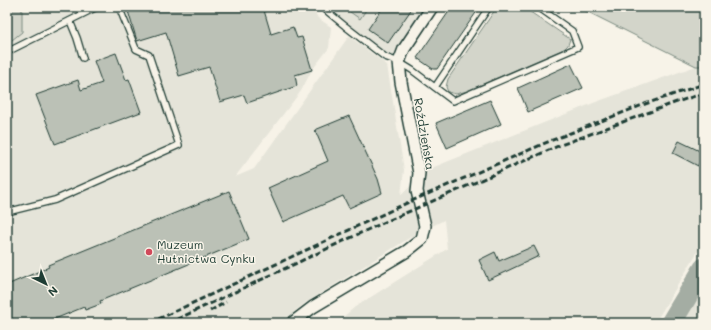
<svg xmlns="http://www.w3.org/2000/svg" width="711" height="330" viewBox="0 0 711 330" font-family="Mali,sans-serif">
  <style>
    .built { fill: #e5e4d9 }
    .green { fill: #d3d5ca; stroke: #79897f }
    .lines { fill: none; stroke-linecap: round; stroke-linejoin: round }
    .river { stroke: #a4ada3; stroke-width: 21 }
    .building { fill: #bbc1b6; stroke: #1f3d34 }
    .lane-casing { stroke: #1f3d34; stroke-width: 8 }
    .street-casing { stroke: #1f3d34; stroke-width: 14 }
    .lane { stroke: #f7f3e8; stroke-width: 5.5 }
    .street { stroke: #f7f3e8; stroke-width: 11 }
    .rail { stroke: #1f3d34; stroke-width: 3; stroke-dasharray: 6 3; stroke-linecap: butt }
    .poi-dot { fill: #d1495b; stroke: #f7f3e8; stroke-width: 1.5 }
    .labels { text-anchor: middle; stroke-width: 3; stroke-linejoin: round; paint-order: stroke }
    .street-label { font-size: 12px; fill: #1f3d34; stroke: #f7f3e8 }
    .poi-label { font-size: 12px; fill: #1f3d34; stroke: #f7f3e8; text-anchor: start }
  </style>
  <rect width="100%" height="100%" fill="#f7f3e8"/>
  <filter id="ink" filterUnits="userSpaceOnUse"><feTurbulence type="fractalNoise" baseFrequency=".025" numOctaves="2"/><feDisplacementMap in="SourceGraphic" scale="8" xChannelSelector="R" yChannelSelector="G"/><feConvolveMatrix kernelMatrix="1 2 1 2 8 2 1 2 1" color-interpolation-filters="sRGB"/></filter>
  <g filter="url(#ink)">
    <g class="built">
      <path d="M22,7H312L318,18L331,27L329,48L312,70L301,91L235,177L254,169L349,36L387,65L404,170L401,195L429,169L596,102L696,66H704V241L655,323H336L355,307L447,249L444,220L411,237L305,303L280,323H7V44L22,32Z"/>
      <path d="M327,7H423L392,59Z"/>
      <path d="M704,282V323H680Z"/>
    </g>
    <g class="green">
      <path d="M7,7H22V32L7,44Z"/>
      <path d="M343,7H368L360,19Z"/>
      <path d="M497,7H523L570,39L568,45L564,49L467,91L456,94L448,92L446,87L448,79Z"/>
      <path d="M578,7H695L704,11V66H696Z"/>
    </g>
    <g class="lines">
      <path class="river" d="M671,323L704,268"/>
    </g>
    <g class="building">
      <path d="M143,7H263L271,34L293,27L297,38L302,37L312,70L295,75L297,86L247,103L244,95L220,102L209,67L179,76L166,32L137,41L128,11Z"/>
      <path d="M383,7H413L388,43L368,29Z"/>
      <path d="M452,7H480L443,60L437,69H433L417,58Z"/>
      <path d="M116,53L126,80L129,79L141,112L55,144L36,95L78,80L81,90L102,83L94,61Z"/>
      <path d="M571,64L583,88L528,112L518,88Z"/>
      <path d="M490,100L501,124L447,148L436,123Z"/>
      <path d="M349,116L378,179L382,193L349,208L343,196L283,222L268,188L328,161L315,130Z"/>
      <path d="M679,141L704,153L698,166L673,153Z"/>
      <path d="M229,191L249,239L100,301L101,304L85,310L84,307L45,323H7V285L49,267L48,265Z"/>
      <path d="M534,246L539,256L488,280L479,260L495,252L499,261Z"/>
    </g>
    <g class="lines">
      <defs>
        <g id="lane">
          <path d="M322,7L345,26L385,57L399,62L412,70L453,101L578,47L572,31L538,7"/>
          <path d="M70,21L77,38L83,58"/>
          <path d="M7,52L97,7"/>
          <path d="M435,87L489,7"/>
          <path d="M7,212L55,200L179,145L149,55L136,49L119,7"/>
        </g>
        <path id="street" d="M292,323L313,307L407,251L422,239L425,226L417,191L419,173L401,82L399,62L404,49L432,7"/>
      </defs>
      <use href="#lane" class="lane-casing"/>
      <use href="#street" class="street-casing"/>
      <use href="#lane" class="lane"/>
      <use href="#street" class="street"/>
      <g class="rail">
        <path d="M210,311L226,302"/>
        <path d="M150,323L409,202L550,141L645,104L704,84"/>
        <path d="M169,323L367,230L558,146L674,103L704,93"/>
      </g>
    </g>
  </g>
  <circle class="poi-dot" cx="149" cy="252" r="4"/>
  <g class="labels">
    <g class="street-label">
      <text transform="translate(424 134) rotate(80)" y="4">Roździeńska</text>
    </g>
    <g class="poi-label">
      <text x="157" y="249">Muzeum<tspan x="157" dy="14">Hutnictwa Cynku</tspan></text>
    </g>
  </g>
  <rect width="711" height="330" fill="none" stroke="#f7f3e8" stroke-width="24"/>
  <rect x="12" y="12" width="687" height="306" fill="none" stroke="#1f3d34" stroke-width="1.5" filter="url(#ink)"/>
  <g transform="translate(46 284) rotate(137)" stroke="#f7f3e8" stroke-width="3" paint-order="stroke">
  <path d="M0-3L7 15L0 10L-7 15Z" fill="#1f3d34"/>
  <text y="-6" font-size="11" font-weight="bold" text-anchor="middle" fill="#1f3d34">N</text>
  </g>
</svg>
